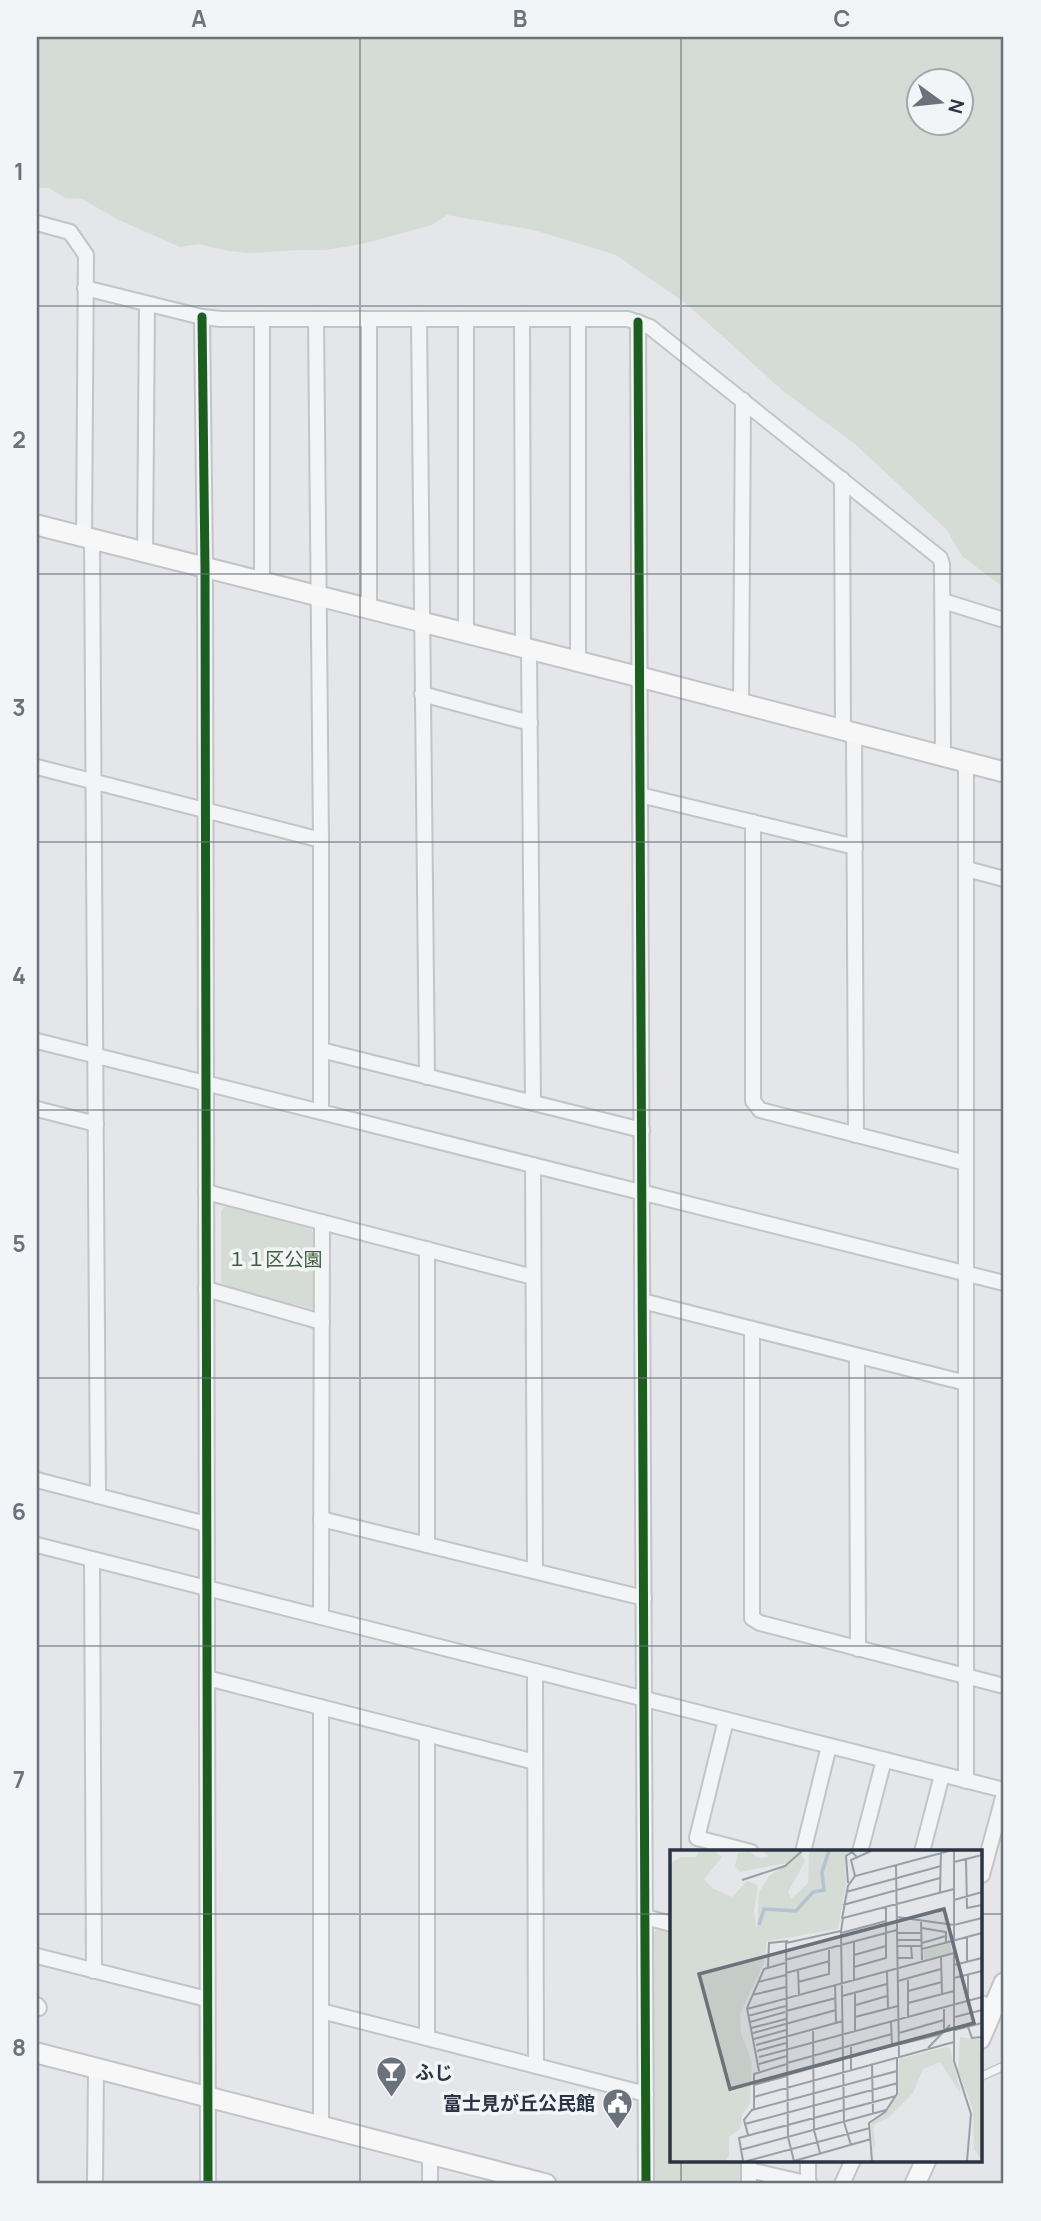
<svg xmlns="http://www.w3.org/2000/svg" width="1041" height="2221" viewBox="0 0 1041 2221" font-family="Manrope,'Noto Sans JP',sans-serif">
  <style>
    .green { fill: #d5dcd5; fill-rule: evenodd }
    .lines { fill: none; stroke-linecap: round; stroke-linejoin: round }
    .lane-casing { stroke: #c2c4c7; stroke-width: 10 }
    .street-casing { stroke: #c2c4c7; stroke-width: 18 }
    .secondary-casing { stroke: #c2c4c7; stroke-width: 23 }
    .lane { stroke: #f3f4f6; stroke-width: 7 }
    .street { stroke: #f3f4f6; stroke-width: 14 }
    .secondary { stroke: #f7f7f7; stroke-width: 19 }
    .cycleway-casing { stroke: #f2f5f8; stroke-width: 13 }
    .cycleway { stroke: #1b5e20; stroke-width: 9 }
    .grid { fill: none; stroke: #6c727c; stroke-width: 2; stroke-opacity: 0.55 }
    .labels { text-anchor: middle; stroke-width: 7; stroke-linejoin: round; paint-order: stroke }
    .park-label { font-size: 19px; fill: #405d39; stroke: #f2f5f8 }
    .poi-label { font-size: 19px; font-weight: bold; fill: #2b3442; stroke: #f2f5f8; text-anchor: start }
    .inset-river { fill: none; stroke: #b4c3d2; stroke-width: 3.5 }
    .inset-road { fill: none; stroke: #9a9fa6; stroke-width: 2 }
    .view { fill: #6c727c; fill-opacity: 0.15; stroke: #6c727c; stroke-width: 3.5 }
    .inset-edge { fill: none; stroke: #2b3442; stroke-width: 3.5 }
    .neatline { fill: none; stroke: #6c727c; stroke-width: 2.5 }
    .grid-label { font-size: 23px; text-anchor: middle; font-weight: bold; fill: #6c727c }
  </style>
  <rect width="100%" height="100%" fill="#e4e6e9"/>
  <g class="green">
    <path d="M37,37H1004V588L962,556L946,529L855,444L783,391L688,305L616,255L534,230L447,215L432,225L362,244L326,250H298L251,253L229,251L198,244L180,247L119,220L82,199L65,198L49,188H37ZM960,80V122H918V80Z"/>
    <path d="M229,1206L311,1229L315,1235V1303L313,1309L227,1287L221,1282V1211L224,1207Z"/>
    <path d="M660,1928L672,1930V2160H741V2184H652L651,1934Z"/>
  </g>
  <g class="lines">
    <defs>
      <path id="lane" d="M980,2077L1004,2066"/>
      <g id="street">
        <path d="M37,223L70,232L86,255L84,537"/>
        <path d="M85,288L202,317L221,319H628L650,327L940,558L942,564L943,756"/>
        <path d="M202,317L205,568L208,2184"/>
        <path d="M262,319V583"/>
        <path d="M316,319L321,840V1112"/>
        <path d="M369,319V610"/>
        <path d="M419,319L427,1077"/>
        <path d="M466,319V634"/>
        <path d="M522,319L523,649"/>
        <path d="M578,320V662"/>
        <path d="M638,322L646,2184"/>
        <path d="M842,479L843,730"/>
        <path d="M92,539L98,1496"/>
        <path d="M145,553L147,304"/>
        <path d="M943,601L1004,620"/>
        <path d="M529,650L533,1103"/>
        <path d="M422,694L530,723"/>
        <path d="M741,704L743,400"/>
        <path d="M854,733L856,1135"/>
        <path d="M37,767L321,840"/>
        <path d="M640,795L855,847"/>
        <path d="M753,822V1101L760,1110L966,1163"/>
        <path d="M967,869L1004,879"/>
        <path d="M37,1041L1004,1283"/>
        <path d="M321,1050L642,1130"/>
        <path d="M37,1109L96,1124"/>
        <path d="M533,1165L535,1571"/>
        <path d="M206,1192L533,1277"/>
        <path d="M427,1249V1545"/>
        <path d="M206,1289L322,1322"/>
        <path d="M642,1301L966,1383"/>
        <path d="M752,1329V1618L760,1623L1004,1686"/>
        <path d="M857,1356L858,1649"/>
        <path d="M37,1480L206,1524"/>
        <path d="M321,1519L644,1598"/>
        <path d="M37,1545L1004,1790"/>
        <path d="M92,1559L94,1971"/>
        <path d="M321,1617L322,1222"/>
        <path d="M535,1671L536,2066"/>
        <path d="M207,1678L535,1762"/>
        <path d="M321,1707V2127"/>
        <path d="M726,1720L697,1838L751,1852"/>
        <path d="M427,1734V2038"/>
        <path d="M966,1781V762"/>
        <path d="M803,1852L829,1746"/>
        <path d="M860,1852L884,1760"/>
        <path d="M922,1852L942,1775"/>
        <path d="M980,1874L982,1875L1004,1794"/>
        <path d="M645,1917L672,1924"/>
        <path d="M37,1956L207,1999"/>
        <path d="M980,2003L994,2007"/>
        <path d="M37,2005L39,2008"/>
        <path d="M321,2011L646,2094"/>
        <path d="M749,2160V2184"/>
        <path d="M808,2160V2184"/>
        <path d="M749,2170L810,2184"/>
        <path d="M95,2184L96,2069"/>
        <path d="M430,2184V2155"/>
        <path d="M842,2184L853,2160"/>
      </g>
      <g id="secondary">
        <path d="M37,525L640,677L1004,772"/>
        <path d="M980,2039L1004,1983"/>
        <path d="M37,2053L546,2184"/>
        <path d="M915,2184L926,2160"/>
      </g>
    </defs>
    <use href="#lane" class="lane-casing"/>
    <use href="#street" class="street-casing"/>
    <use href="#secondary" class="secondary-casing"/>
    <use href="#lane" class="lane"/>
    <use href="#street" class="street"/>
    <use href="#secondary" class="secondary"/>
    <defs>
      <g id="cycleway">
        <path d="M202,317L205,568L208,2184"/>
        <path d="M638,322L646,2184"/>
      </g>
    </defs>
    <use href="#cycleway" class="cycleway-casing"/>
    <use href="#cycleway" class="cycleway"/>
  </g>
  <path class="grid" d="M360,37V2184M681,37V1852M37,306H1004M37,574H1004M37,842H1004M37,1110H1004M37,1378H1004M37,1646H1004M37,1914H672M980,1914H1004M681,2160V2184"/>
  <defs>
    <symbol id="bar-pin" viewBox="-11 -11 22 30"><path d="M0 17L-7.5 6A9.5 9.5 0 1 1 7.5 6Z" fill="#6c727c" stroke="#f2f5f8"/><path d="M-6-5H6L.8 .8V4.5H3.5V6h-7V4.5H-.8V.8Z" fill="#fff"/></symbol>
    <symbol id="civic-pin" viewBox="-11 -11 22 30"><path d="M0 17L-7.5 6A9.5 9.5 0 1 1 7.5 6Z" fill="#6c727c" stroke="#f2f5f8"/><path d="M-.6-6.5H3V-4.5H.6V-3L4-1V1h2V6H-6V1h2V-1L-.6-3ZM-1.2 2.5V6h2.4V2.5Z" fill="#fff"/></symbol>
  </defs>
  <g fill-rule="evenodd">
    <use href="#bar-pin" x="374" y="2054" width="35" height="47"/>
    <use href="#civic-pin" x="600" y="2086" width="35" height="47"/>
  </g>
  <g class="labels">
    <g class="park-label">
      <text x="275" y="1266">１１区公園</text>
    </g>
    <g class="poi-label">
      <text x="415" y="2079">ふじ</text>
      <text x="595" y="2110" text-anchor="end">富士見が丘公民館</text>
    </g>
  </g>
  <g transform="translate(670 1850)">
    <rect width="312" height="312" fill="#e4e6e9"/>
    <path d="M29,1H44L52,7L34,29L42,38L62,47L77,31L88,35L84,61L87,79L89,42L99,26L121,12L70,22L65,16L68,3L80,2L88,8L99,7L93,1H130L122,11L131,3L135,11L118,42L121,49L138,33L139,1H183L175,7L176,34L168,79L97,91L94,113L70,164L71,183L82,212L80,254L72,265L71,278L59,287V306L55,311H0V13L11,7H26ZM281,93V103L254,110V100ZM290,187L311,190V310L304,299L303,260L288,220ZM276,197L280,198L291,244L270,212L253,219L243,243L218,268L203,275L205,294L203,302L201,274L228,246L229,209Z" fill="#d5dcd5"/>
    <path class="inset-river" d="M89,75L94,59L126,61L143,42L154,40L152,22L159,1"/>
    <path class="inset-road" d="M284,1V211L301,264L297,311M296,9L297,58L312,55M284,12L312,5M226,15L229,207M185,26L181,10L201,1M72,30L115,16L132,1M178,33L176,6L182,2L188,8M176,42L271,16M270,42L271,2M284,50L312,42M173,55L270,28M227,67L284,75L312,68M172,69L178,36L185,26L279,1M251,70L252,110M252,78L276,82V92M171,81L174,272L181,295M171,83L216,71M227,83H252M297,87V112M227,90H252M184,92V130M252,93L276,86M228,96H252M252,99L312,83M184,105L216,96M271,106L272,144M228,108H242L241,96M115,110L227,80M284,115L312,108M98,117L99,93L118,91M184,117L216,108V57M128,120L129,145M217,121L218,159M116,123L160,111M298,125V151M238,128V167M284,128L312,121M228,131L271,119M88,132L116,125M128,132L159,124V98M165,135L166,173M238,141L272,132M185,143V181M82,145L116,137M172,146L217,134M238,153L284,141M186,155L217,146M274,157V179M77,159L284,103M116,161L166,148M78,166L116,156M185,167L228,156M285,167L312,160M221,171L222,195M80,172L115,162M298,177L302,188L312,187M81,178L116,169M143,179L144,280L150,303M285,180L312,173M83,183L166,160M229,183L274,170M84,189L116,180M86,195L173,171M181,195V220M258,198L280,175M87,201L116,193M181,206L272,184M89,207L312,147M117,213L222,184M89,214L117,206M202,214L203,264M89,221L77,158L94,119L115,113M117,225L174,209M84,235L117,226M84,247L284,192M84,259V224L117,214M75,274L228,233M78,285L74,270L82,260L227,221M70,300L216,260M73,311L69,288L226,246M77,311L200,278M124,311L118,287L116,93L171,81L173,68L284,39M124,311L201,289M202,311L199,273L215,262L227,244V207"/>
    <path class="view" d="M274,59L304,173L60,239L29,124Z"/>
    <rect width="312" height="312" class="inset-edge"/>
  </g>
  <rect width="1041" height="2221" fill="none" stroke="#f2f5f8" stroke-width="77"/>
  <g transform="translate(940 102) rotate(105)"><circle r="33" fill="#f2f5f8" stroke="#a2a8af" stroke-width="2"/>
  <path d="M0-5L12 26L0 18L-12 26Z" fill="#6c727c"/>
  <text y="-10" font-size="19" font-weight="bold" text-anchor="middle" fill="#2b3442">N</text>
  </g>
  <rect x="38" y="38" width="964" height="2144" class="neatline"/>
  <g class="grid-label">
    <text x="199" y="27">A</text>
    <text x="520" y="27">B</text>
    <text x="842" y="27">C</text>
    <text x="19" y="180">1</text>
    <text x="19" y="448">2</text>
    <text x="19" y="716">3</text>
    <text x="19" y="984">4</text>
    <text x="19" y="1252">5</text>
    <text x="19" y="1520">6</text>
    <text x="19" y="1788">7</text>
    <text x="19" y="2056">8</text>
  </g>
</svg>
